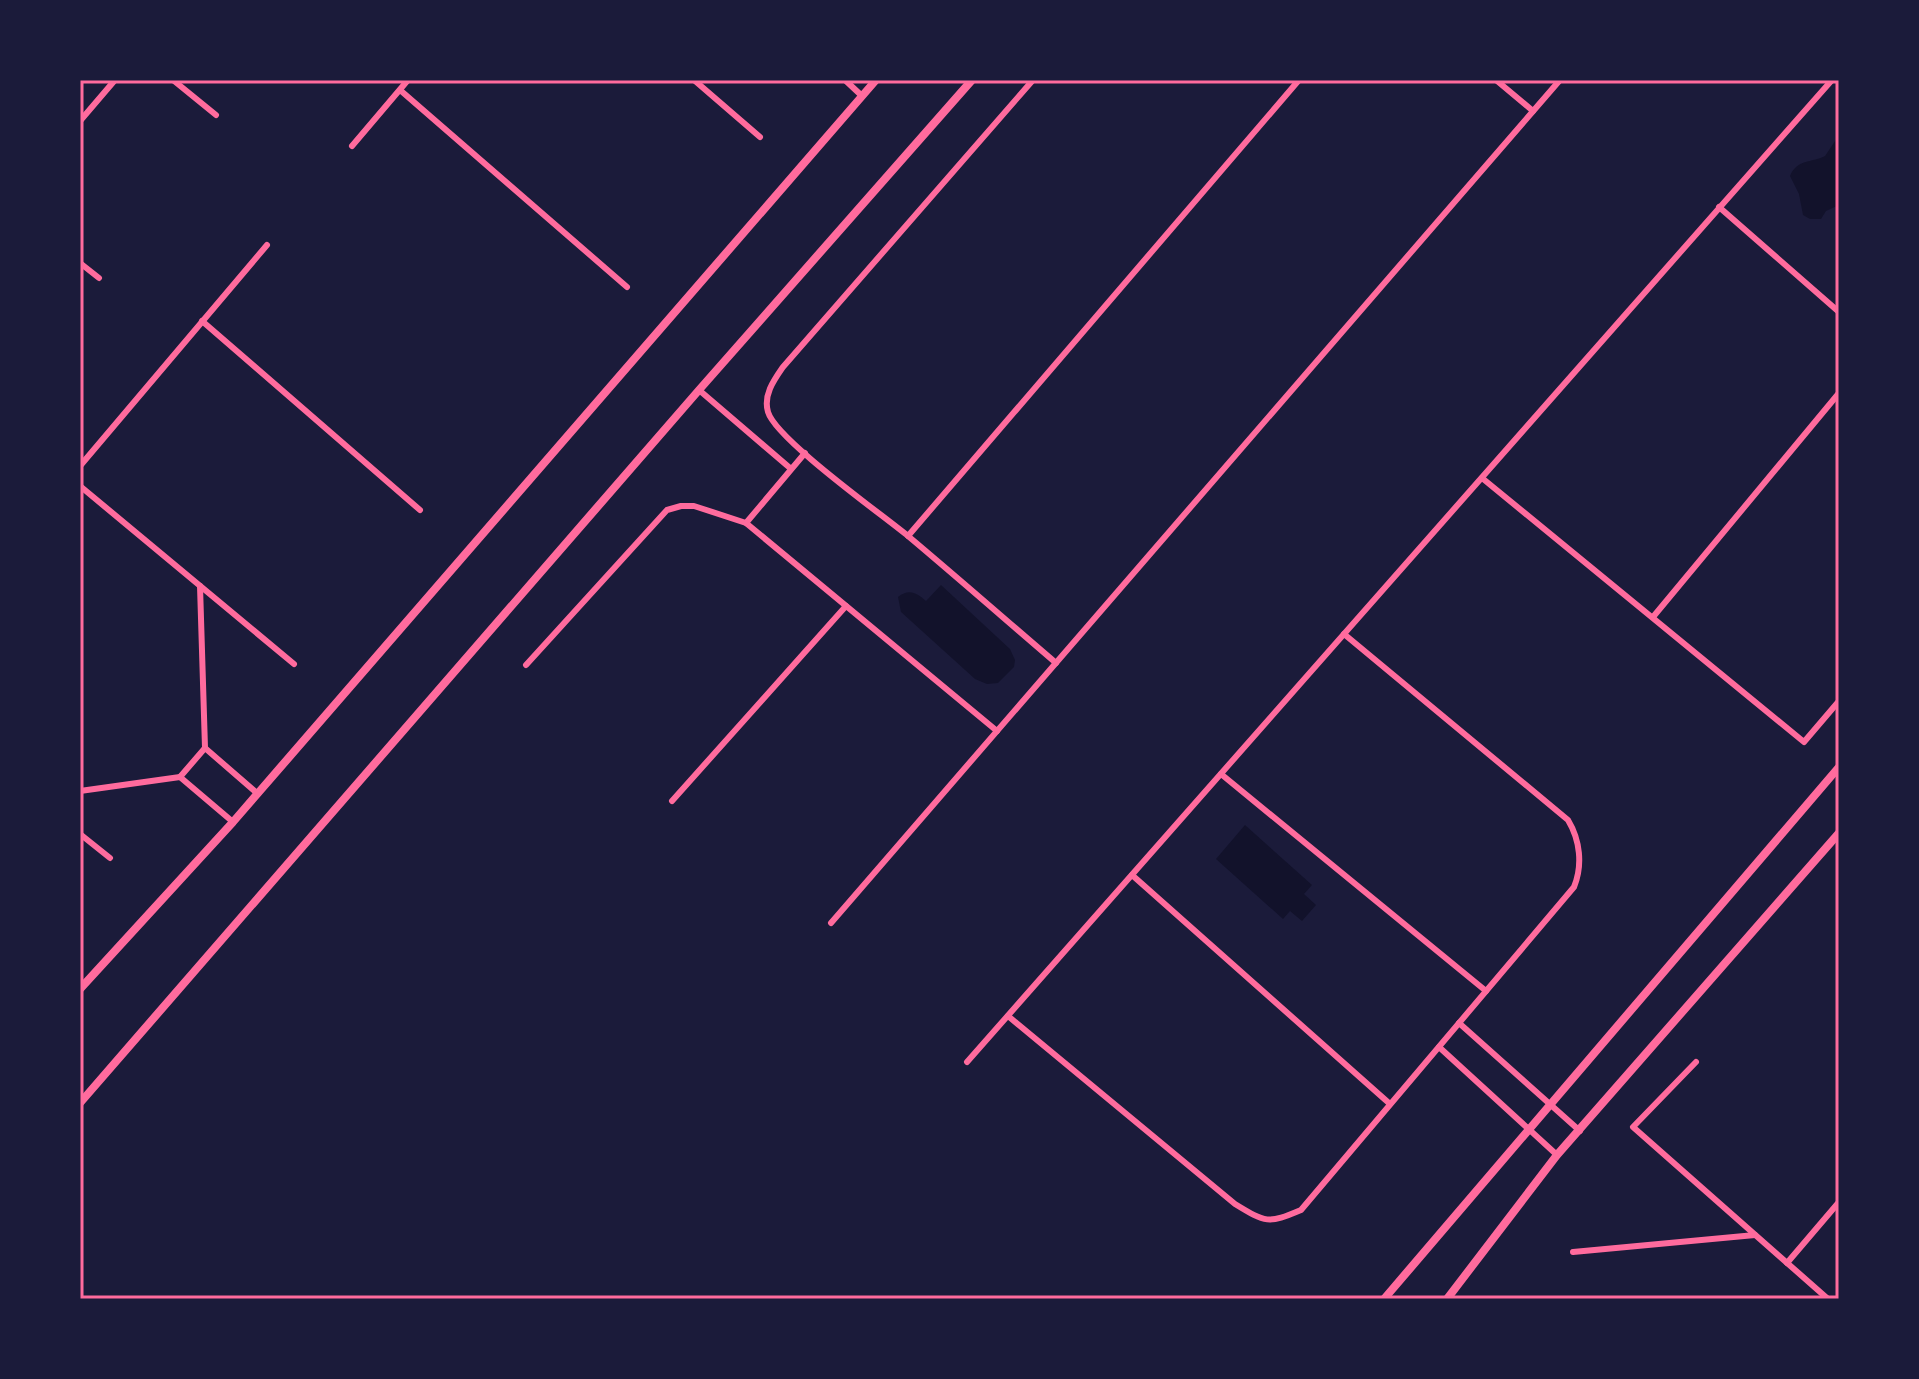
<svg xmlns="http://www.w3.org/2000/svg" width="1919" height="1379" viewBox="0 0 1919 1379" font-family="Ubuntu,sans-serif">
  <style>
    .water { fill: #12122b }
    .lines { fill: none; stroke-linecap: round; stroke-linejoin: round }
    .service { stroke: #ff6b9d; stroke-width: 6 }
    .minor { stroke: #ff6b9d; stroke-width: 8 }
    .neatline { fill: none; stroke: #ff6b9d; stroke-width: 3 }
  </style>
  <rect width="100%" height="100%" fill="#1b1b3a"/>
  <g class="water">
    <path d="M1839,135V205L1826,211L1821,219H1810L1803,215L1799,194L1790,176C1797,159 1811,163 1825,156Z"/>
    <path d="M941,585L1010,649L1015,660L1014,667L998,683L987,684L975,679L901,612L898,597C909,588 917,593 926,601Z"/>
    <path d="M1245,825L1312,885L1304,894L1316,905L1302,921L1290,911L1283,919L1216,859Z"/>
  </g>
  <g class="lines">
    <g class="service">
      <path d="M173,80L216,115"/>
      <path d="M694,80L760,137"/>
      <path d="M845,80L862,96"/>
      <path d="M1033,80L783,367C774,380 763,395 768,412C776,439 880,513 908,536C958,578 1007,621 1056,663"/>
      <path d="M1496,80L1533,111"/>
      <path d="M400,90L627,287"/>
      <path d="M80,121L115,80"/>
      <path d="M352,146L408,80"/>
      <path d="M1719,207L1839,312"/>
      <path d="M80,263L99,278"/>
      <path d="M202,321L420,510"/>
      <path d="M699,390L790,468"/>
      <path d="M80,466L267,245"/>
      <path d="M1482,478L1804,742L1839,701"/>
      <path d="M80,486L294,664"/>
      <path d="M746,523L805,453"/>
      <path d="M908,536L1299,80"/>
      <path d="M1653,617L1839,393"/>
      <path d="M526,665L667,510L681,506H694L746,523L997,731"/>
      <path d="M205,748L258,794"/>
      <path d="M1221,774L1486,991"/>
      <path d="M180,777L233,822"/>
      <path d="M80,791L180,777L205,748L200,586"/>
      <path d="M672,801L846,606"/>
      <path d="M80,834L110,858"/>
      <path d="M1132,875L1390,1104"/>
      <path d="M831,923L1560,80"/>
      <path d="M1008,1016L1235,1204C1266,1223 1268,1224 1301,1210L1574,887C1583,865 1580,840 1568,820L1344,634"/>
      <path d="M1459,1023L1580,1131"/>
      <path d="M1439,1047L1557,1155"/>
      <path d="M967,1062L1832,80"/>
      <path d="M1696,1062L1633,1127L1828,1299"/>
      <path d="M1573,1252L1755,1235"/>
      <path d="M1787,1263L1839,1202"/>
    </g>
    <g class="minor">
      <path d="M80,989L233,822L876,80"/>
      <path d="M80,1103L699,390L972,80"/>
      <path d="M1384,1299L1839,767"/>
      <path d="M1447,1299L1557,1155L1839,833"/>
    </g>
  </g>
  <rect width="1919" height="1379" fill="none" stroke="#1b1b3a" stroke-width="164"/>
  <rect x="82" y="82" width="1755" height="1215" class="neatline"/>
</svg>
